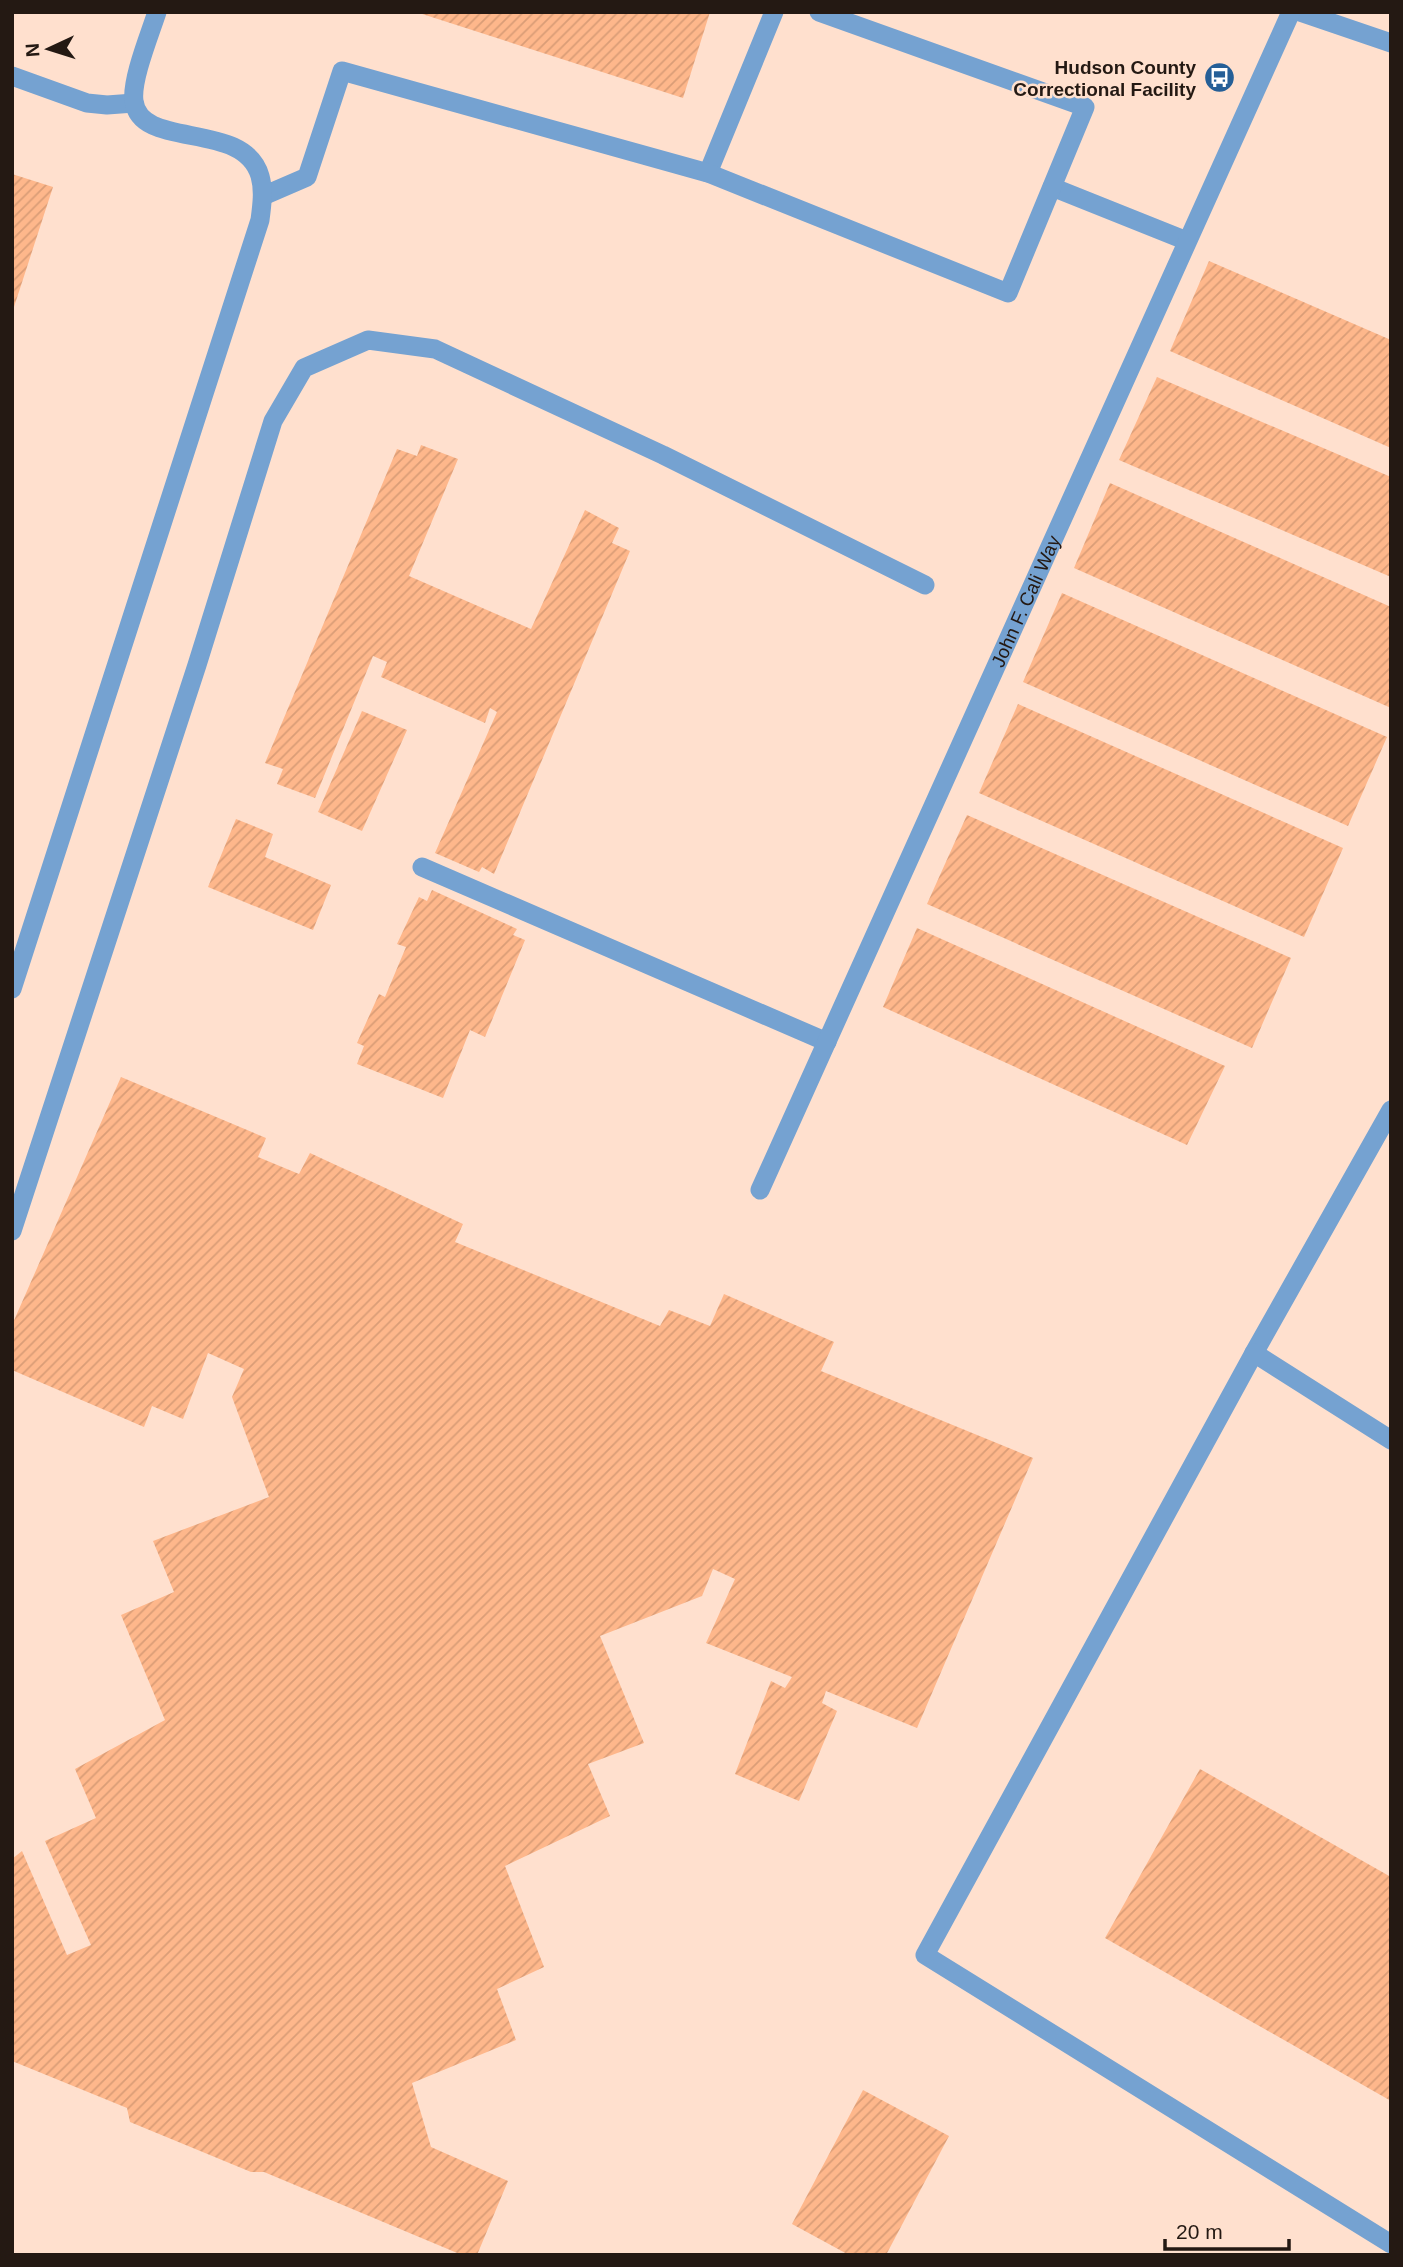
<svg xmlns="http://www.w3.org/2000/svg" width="1403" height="2267" viewBox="0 0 1403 2267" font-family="Helvetica,sans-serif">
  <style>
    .building { fill: url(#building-hatch) }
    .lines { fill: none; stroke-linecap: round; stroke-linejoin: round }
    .service { stroke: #75a2d1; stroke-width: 19 }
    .minor { stroke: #75a2d1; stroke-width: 19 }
    .labels { text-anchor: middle; stroke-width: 5; stroke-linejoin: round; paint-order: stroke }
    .poi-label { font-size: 19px; font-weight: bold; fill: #241913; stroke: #ffe0ce; text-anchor: end }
    .street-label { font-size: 19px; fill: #241913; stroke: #ffe0ce }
  </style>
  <defs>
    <pattern id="building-hatch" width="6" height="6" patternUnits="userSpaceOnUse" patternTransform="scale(1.75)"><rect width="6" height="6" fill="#feb78b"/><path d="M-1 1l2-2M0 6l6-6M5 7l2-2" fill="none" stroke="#da9d77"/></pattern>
  </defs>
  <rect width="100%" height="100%" fill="#ffe0ce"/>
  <g class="building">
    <path d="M416,12H710L683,98Z"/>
    <path d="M1212,63L1219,66L1212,82L1204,80Z"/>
    <path d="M12,174L53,187L13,310H12Z"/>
    <path d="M1209,261L1391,340V448L1170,351Z"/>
    <path d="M1157,377L1391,477V577L1119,460Z"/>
    <path d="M421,445L458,459L409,576L531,629L585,510L619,528L612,543L630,551L494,874L482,867L479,872L435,853L497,712L490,708L485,723L381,677L387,662L373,656L315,798L277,784L283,769L265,763L397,449L417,456Z"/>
    <path d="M1110,483L1391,607V708L1074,568Z"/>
    <path d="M1062,593L1387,737L1348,826L1023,682Z"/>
    <path d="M1018,704L1343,848L1304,937L979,793Z"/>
    <path d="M362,711L407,730L362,831L318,812Z"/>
    <path d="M967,815L1291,958L1252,1048L927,904Z"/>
    <path d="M236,819L273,834L265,857L331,885L313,930L208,887Z"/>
    <path d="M432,890L517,929L513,935L525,940L485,1037L470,1030L443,1098L357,1064L364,1046L357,1043L379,994L385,997L406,947L397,944L419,897L427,901Z"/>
    <path d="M917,928L1225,1066L1187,1145L883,1007Z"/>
    <path d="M121,1077L266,1138L258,1157L299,1174L310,1153L463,1224L455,1242L660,1326L669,1310L710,1326L724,1294L834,1342L821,1371L1033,1458L917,1728L826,1691L822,1703L837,1711L799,1801L735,1774L771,1681L785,1688L792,1677L706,1643L735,1579L713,1569L702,1596L600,1636L644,1743L588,1764L610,1816L505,1866L544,1967L497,1989L516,2040L412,2083L431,2147L508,2181L477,2255H462L264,2172H251L130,2122L127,2108L12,2061V1859L22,1851L67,1955L91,1945L45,1841L96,1818L75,1769L165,1720L121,1615L174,1592L153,1541L269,1497L232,1397L244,1369L208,1353L183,1419L152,1406L144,1427L12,1370V1325Z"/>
    <path d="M1200,1769L1391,1877V2101L1105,1938Z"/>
    <path d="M863,2090L949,2136L886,2255H849L792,2224Z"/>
  </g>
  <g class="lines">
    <g class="service">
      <path d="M12,76L87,103L107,105L134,103"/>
      <path d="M708,173L774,12"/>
      <path d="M1052,187L1187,241"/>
      <path d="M263,196L307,177L342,71L708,173L1008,293L1085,107L819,12"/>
      <path d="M422,867L827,1042"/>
      <path d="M12,989L260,220C262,205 264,190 260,176C244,119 140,151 134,101C131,80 150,34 157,12"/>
      <path d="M12,1231L197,665L273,421L304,368L368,340L435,349L663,455L925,585"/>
      <path d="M1254,1353L1391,1110"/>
      <path d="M1391,1440L1254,1353L925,1955L1391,2244"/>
    </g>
    <g class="minor">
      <path d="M1300,12L1391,43"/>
      <path id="s1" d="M760,1190L1291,12"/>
    </g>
  </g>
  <defs>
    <symbol id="bus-disc" viewBox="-11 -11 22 22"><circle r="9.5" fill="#255f97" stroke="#ffe0ce"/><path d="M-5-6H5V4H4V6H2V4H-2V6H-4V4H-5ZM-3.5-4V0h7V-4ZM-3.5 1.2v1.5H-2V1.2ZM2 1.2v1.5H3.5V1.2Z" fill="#fff"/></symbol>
  </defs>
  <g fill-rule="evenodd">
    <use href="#bus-disc" x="1202" y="60" width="35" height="35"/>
  </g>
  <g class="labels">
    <g class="poi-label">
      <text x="1196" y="74">Hudson County<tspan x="1196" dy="22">Correctional Facility</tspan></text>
    </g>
    <g class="street-label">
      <text dy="7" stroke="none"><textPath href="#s1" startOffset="646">John F. Cali Way</textPath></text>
    </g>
  </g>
  <rect width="1403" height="2267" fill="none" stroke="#241913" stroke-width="28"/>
  <g transform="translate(49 49) rotate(266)" stroke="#ffe0ce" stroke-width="5" paint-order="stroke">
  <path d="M0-5L12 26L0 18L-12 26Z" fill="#241913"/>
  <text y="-10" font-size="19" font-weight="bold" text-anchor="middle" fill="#241913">N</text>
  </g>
  <path d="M1165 2239v10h124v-10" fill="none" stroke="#241913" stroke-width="3.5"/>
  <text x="1176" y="2239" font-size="21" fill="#241913" stroke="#ffe0ce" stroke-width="5" paint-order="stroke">20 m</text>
</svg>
